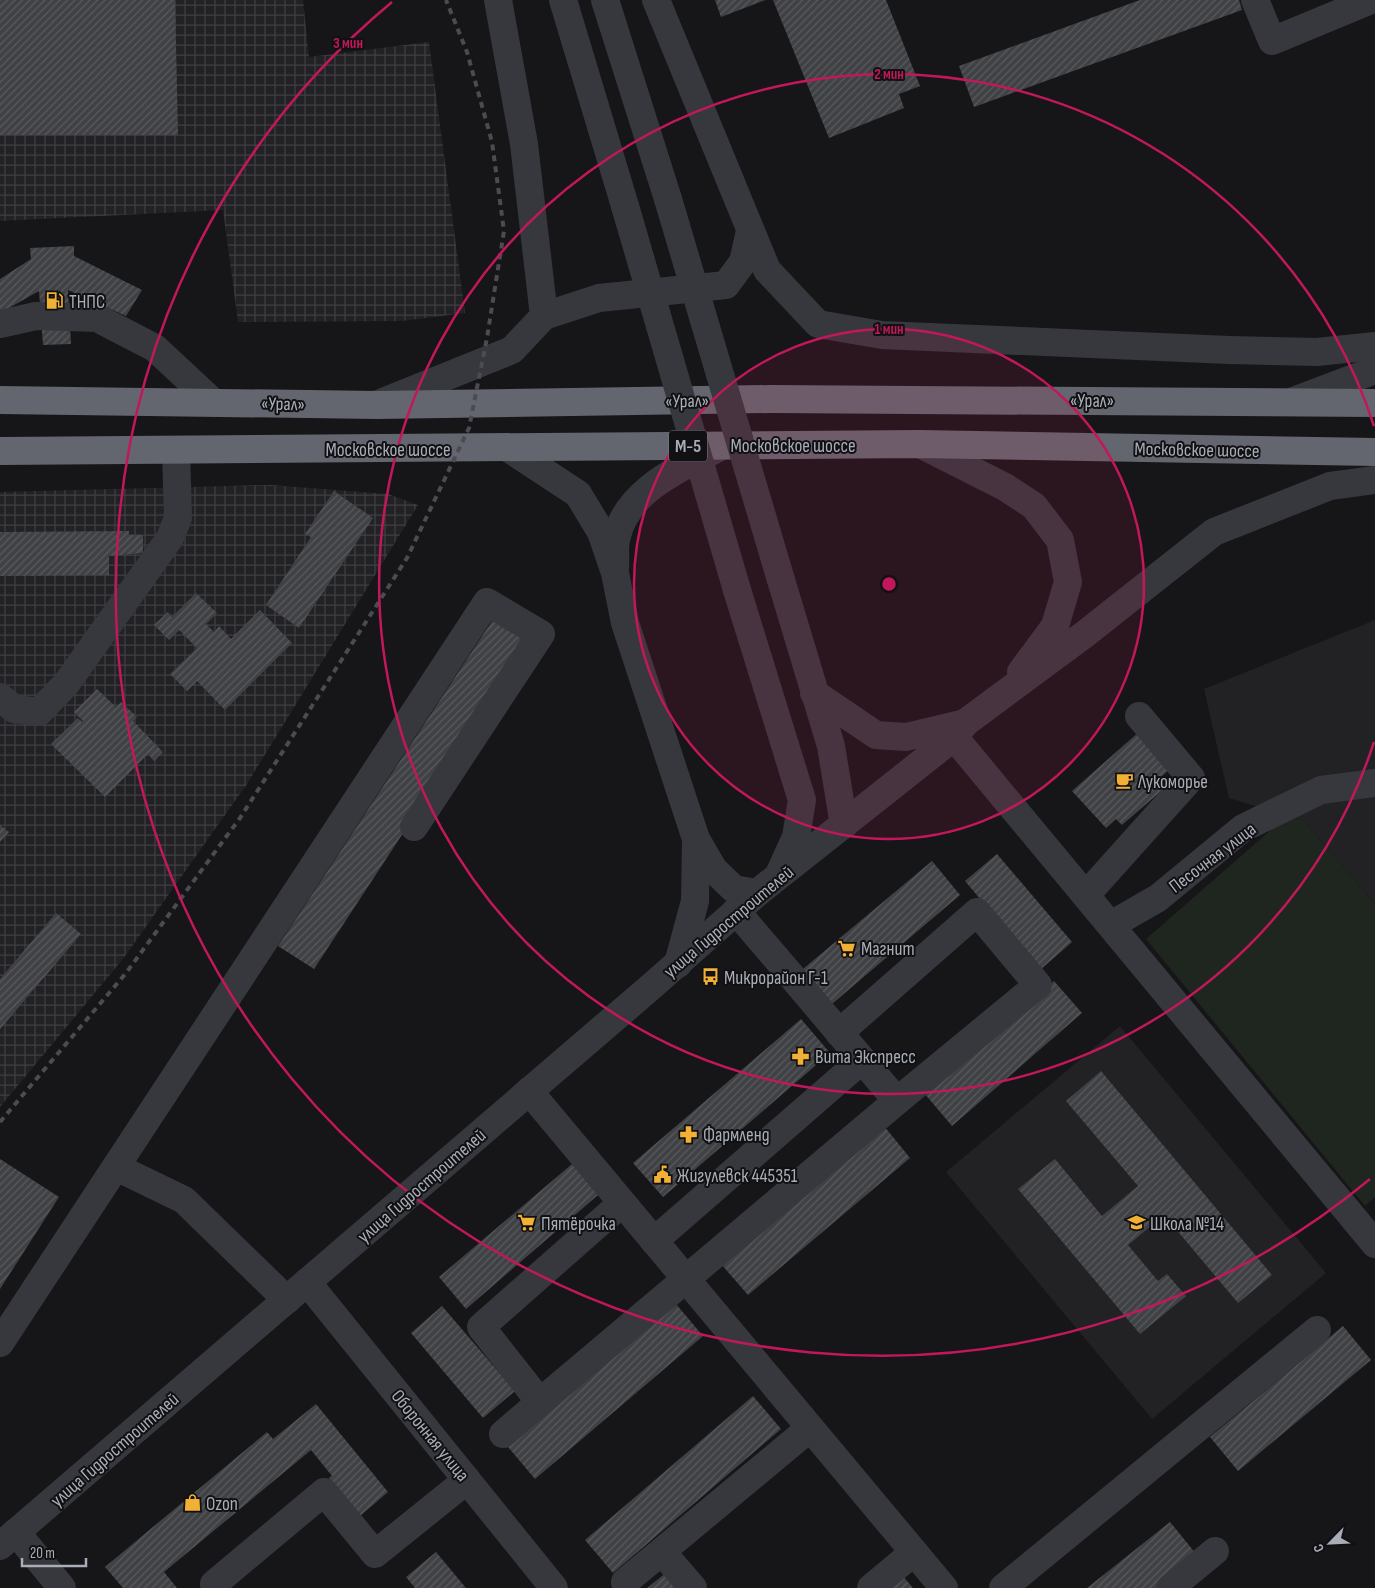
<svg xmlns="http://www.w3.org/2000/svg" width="1375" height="1588" viewBox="0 0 1375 1588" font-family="'Sofia Sans Condensed',sans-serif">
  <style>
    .built { fill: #222225 }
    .industrial { fill: url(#industrial-grid) }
    .pitch { fill: #1e261f }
    .building { fill: url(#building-hatch) }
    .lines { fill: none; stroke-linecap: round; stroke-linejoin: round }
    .minor { stroke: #37383d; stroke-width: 28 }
    .highway { stroke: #63666e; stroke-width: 28 }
    .rail { stroke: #4a4c52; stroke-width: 4; stroke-dasharray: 6 5; stroke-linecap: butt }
    .minor-bridge { stroke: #37383d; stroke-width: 28 }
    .ring { fill: none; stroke: #c2185b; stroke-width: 2.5 }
    .labels { text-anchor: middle; stroke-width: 4; stroke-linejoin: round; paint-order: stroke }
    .shield { fill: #111113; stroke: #7b7e86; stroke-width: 1 }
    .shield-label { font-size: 18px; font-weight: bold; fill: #a8adb8 }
    .poi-label { font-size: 19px; fill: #a8adb8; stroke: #111113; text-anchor: start }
    .street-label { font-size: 19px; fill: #a8adb8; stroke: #111113 }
    .centre { fill: #c2185b; stroke: #111113; stroke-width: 2.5 }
    .ring-label { font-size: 15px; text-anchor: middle; font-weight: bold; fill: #c2185b; stroke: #111113; stroke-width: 4; stroke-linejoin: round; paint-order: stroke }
  </style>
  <defs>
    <pattern id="industrial-grid" width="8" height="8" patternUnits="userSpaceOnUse" patternTransform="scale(1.25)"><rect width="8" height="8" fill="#222225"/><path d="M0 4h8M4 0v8" fill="none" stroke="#3f3f43"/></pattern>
    <pattern id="building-hatch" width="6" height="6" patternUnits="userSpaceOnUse" patternTransform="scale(1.25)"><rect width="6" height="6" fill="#404145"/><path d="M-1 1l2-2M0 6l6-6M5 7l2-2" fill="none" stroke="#595a5e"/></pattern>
  </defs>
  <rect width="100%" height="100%" fill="#161618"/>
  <g class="built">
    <path d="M1375,620V904L1304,821L1229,798L1204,689Z"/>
    <path d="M1120,1026L1326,1273L1152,1419L946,1172Z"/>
  </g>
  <g class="industrial">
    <path d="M0,0H303L309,57L429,42L465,313L402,321L238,322L223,210L0,221Z"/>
    <path d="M270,485L388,494L418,505L247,784L123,959L0,1107V492Z"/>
  </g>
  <path class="pitch" d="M1287,816L1304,821L1375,904V1197L1365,1206L1146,939Z"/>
  <g class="building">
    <path d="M0,0H175L178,135H0Z"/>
    <path d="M715,0H765L721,17Z"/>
    <path d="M773,0H886L920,86L899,94L904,108L829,138Z"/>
    <path d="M1140,0H1239L1242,10L974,107L959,66Z"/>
    <path d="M74,246V256L142,290L126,316L68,290L71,344L43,345L39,291L0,313V279L31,259L30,248Z"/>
    <path d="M334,491L373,518L299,628L266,605L311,537L305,534Z"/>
    <path d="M129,531V535H143V553L109,556V575L0,576V532Z"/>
    <path d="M196,593L217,613L206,624L214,632L219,626L231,639L260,610L292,643L225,710L197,681L187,691L170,674L197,648L179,630L169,640L154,625L168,612L172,617Z"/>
    <path d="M494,618L529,641L314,969L278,946Z"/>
    <path d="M97,689L116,707L121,702L137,717L133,721L163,752L154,761L148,754L105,797L51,744L78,718L82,722L83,721L74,712Z"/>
    <path d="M1140,731L1172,767L1161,777L1168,785L1122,825L1116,819L1106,828L1072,791Z"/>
    <path d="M0,825L9,832L0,842Z"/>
    <path d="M997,854L1072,942L1040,970L965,881Z"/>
    <path d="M932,861L960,895L826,1009L797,974Z"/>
    <path d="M56,913L81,934L0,1029V979Z"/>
    <path d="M1054,981L1082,1013L952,1126L924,1093Z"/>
    <path d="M801,1019L830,1053L663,1197L633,1163Z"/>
    <path d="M1101,1071L1272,1275L1238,1303L1164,1215L1128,1245L1158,1281L1167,1274L1186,1296L1140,1334L1018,1189L1055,1159L1102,1216L1138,1186L1066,1101Z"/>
    <path d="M884,1126L910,1158L748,1295L721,1264Z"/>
    <path d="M0,1159L59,1197L0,1289Z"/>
    <path d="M572,1164L598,1195L466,1309L439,1277Z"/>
    <path d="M676,1304L703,1336L535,1479L508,1447Z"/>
    <path d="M442,1306L515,1391L483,1418L411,1333Z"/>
    <path d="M1343,1326L1371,1360L1238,1471L1210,1437Z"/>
    <path d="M753,1396L781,1429L613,1573L585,1540Z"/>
    <path d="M316,1404L388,1492L360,1516L329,1478L332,1476L311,1450L164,1572L177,1588H123L105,1567L267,1432L273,1439Z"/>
    <path d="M1170,1522L1197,1555L1156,1588H1087Z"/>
    <path d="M436,1552L466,1588H415L406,1577Z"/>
    <path d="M672,1568L688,1588H647Z"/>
    <path d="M902,1575L913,1588H886Z"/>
  </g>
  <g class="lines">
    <g class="minor">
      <path d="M563,0L625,206"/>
      <path d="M605,0L668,199"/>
      <path d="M656,0L767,270L818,324L882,335L1229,350L1317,352L1375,346"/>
      <path d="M1255,0L1272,41L1371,0"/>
      <path d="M544,316L599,298L726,285L743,262L750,231"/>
      <path d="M0,324L36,316L97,318L155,348L214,403"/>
      <path d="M1293,401L1375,370"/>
      <path d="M378,404L512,350L544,316L524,144L498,0"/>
      <path d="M920,444L1005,487L1034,506L1060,540L1068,582L1055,626L1021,672"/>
      <path d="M508,448L578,494L601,532L615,573L625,623L696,839L714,870L734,889L757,893"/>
      <path d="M615,567C616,558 614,548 616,540C625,491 679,469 718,448"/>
      <path d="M781,580L831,746L844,825"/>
      <path d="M737,590L802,800L796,837L780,872"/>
      <path d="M814,693L876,735L906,737L965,723"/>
      <path d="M0,697L14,709L39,712L66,684L170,538L178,518L176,450"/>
      <path d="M954,737L1375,1244"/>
      <path d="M1086,895L1191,778L1139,716"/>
      <path d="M736,911C790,974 844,1038 897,1101L1038,985L977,912L839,1033"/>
      <path d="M1111,925L1158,898L1243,828L1321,790L1375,783"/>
      <path d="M678,964L695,901L696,840"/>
      <path d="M529,1091L944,1588"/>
      <path d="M116,1167L184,1200L287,1300"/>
      <path d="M622,1203L481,1327L540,1402L897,1101"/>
      <path d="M654,1241L862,1060"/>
      <path d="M307,1282L554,1588"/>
      <path d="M0,1343L487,602L541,634L414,827"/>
      <path d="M503,1434L540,1402"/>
      <path d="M16,1532L62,1588"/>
      <path d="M0,1546L653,985L757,893L954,737L965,723L1085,634L1214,532L1330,486L1375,480"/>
      <path d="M662,1552L693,1588"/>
      <path d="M625,1582L810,1428"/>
      <path d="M217,1588L214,1584L324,1492L375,1554L467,1480"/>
      <path d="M871,1588L914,1552"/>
      <path d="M1003,1588L1317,1330"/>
      <path d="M1170,1588L1215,1551"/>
    </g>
    <g class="highway">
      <path d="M0,400L377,405L772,399L1375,403"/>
      <path d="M0,451L920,444L1375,452"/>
    </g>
    <path class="rail" d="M0,1122L126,973L240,818L407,558L469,428L487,338L504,231L492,142L467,52L446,0"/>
    <g class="minor-bridge">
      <path d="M668,199L781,580"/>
      <path d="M625,206L737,590"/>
    </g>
  </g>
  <circle cx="889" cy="584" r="255" fill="#c2185b" fill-opacity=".12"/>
  <g class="ring">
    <circle cx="889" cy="584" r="255"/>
    <path d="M1374 742A510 510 0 1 1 1374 426"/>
    <path d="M1370 1179A765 765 0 0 1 392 2"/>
  </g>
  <defs>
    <symbol id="fuel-bare" viewBox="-9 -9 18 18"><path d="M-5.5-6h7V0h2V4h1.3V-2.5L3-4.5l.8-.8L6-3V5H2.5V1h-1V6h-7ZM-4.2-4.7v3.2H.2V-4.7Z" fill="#f2b134" stroke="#111113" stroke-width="2.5" paint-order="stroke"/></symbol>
    <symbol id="cafe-bare" viewBox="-9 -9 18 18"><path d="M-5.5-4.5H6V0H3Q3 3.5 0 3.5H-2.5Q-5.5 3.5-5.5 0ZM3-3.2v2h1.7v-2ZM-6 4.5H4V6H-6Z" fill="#f2b134" stroke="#111113" stroke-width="2.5" paint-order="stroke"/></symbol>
    <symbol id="supermarket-bare" viewBox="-9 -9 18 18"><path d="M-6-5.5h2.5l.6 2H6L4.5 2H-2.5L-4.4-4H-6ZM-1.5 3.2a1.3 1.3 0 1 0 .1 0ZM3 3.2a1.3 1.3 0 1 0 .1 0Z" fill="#f2b134" stroke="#111113" stroke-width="2.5" paint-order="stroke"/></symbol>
    <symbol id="bus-bare" viewBox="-9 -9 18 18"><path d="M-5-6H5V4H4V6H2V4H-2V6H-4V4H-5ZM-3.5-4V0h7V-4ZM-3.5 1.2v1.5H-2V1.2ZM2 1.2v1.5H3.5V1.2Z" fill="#f2b134" stroke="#111113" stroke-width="2.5" paint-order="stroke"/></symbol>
    <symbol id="pharmacy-bare" viewBox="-9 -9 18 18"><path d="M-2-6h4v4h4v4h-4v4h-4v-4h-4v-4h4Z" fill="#f2b134" stroke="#111113" stroke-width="2.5" paint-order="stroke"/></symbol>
    <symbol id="civic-bare" viewBox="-9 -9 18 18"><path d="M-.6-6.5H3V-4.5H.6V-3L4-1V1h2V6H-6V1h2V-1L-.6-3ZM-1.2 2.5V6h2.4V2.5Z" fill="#f2b134" stroke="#111113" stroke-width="2.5" paint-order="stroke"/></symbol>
    <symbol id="school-bare" viewBox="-9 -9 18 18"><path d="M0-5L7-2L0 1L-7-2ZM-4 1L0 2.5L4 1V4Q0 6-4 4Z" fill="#f2b134" stroke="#111113" stroke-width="2.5" paint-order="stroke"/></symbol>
    <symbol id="shop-bare" viewBox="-9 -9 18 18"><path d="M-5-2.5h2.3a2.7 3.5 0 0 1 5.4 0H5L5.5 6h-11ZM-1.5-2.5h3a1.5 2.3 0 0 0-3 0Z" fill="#f2b134" stroke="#111113" stroke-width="2.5" paint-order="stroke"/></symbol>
  </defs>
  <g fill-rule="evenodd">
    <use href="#fuel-bare" x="42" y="288" width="25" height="25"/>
    <use href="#cafe-bare" x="1112" y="768" width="25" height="25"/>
    <use href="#supermarket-bare" x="834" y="936" width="25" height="25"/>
    <use href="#bus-bare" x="698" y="964" width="25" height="25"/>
    <use href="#pharmacy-bare" x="788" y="1044" width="25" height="25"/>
    <use href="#pharmacy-bare" x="676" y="1122" width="25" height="25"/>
    <use href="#civic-bare" x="650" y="1162" width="25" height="25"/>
    <use href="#supermarket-bare" x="514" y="1210" width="25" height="25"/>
    <use href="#school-bare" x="1124" y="1210" width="25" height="25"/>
    <use href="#shop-bare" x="180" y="1490" width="25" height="25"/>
  </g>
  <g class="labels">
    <rect class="shield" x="669" y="430.5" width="38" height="31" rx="4"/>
    <g class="shield-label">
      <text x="688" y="452">М-5</text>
    </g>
    <g class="poi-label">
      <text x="69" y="308">ТНПС</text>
      <text x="1138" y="788">Лукоморье</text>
      <text x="861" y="955">Магнит</text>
      <text x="724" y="984">Микрорайон Г-1</text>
      <text x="815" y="1063">Вита Экспресс</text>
      <text x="703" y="1141">Фармленд</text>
      <text x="677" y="1182">Жигулевск 445351</text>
      <text x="541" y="1230">Пятёрочка</text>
      <text x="1150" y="1230">Школа №14</text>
      <text x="206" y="1510">Ozon</text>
    </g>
    <g class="street-label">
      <text transform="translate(687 400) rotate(-1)" y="7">«Урал»</text>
      <text x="1092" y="407">«Урал»</text>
      <text transform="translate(283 403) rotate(1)" y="7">«Урал»</text>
      <text x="793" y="452">Московское шоссе</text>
      <text x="388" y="456">Московское шоссе</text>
      <text transform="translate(1197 449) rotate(1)" y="7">Московское шоссе</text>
      <text transform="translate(1212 857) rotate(-37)" y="7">Песочная улица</text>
      <text transform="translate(728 921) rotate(-40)" y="7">улица Гидростроителей</text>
      <text transform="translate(421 1185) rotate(-41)" y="7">улица Гидростроителей</text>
      <text transform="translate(431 1435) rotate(51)" y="7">Оборонная улица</text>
      <text transform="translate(114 1449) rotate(-41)" y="7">улица Гидростроителей</text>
    </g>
  </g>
  <circle cx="889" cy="584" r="8" class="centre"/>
  <g class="ring-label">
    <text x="348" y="48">3 мин</text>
    <text x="889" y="79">2 мин</text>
    <text x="889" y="334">1 мин</text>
  </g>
  <g transform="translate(1330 1543) rotate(246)" stroke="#111113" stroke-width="4" paint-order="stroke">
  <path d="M0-4L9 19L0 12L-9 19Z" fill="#a8adb8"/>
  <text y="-8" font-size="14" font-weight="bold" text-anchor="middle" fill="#a8adb8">С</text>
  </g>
  <path d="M22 1558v8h64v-8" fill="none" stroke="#a8adb8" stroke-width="2.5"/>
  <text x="30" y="1558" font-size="15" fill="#a8adb8" stroke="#111113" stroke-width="4" paint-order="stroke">20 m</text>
</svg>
